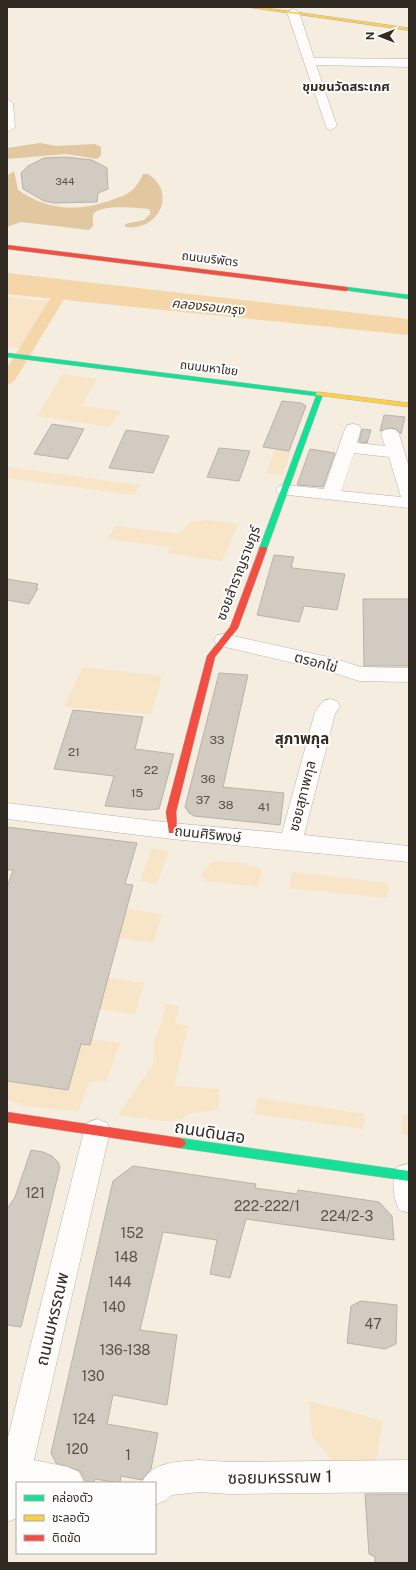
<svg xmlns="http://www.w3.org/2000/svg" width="416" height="1570" viewBox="0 0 416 1570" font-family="'Public Sans','Noto Sans Thai',sans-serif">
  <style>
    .green { fill: #f8e4c6 }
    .forest { fill: #e2c8a1 }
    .water { fill: #f5d6a8 }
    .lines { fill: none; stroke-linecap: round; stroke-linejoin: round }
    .canal { fill: #f5d6a8; fill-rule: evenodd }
    .building { fill: #d1cbc1; stroke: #b8b2a8 }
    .street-casing { stroke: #b8b2a8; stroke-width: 1 }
    .fast-casing { stroke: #b8b2a8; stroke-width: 1 }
    .slow-casing { stroke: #b8b2a8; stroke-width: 1 }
    .jam-casing { stroke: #b8b2a8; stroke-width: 1 }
    .street { fill: #fefcfa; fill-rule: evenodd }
    .fast { fill: #16e098; fill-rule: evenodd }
    .slow { fill: #ffcf43; fill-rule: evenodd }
    .jam { fill: #f24e42; fill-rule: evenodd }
    .labels { text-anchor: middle; stroke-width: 4; stroke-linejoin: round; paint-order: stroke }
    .far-number-label { font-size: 10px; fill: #58524a }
    .far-street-label { font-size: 12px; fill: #302a22; stroke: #fdfdfd }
    .number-label { font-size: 12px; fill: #58524a }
    .far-neighbourhood-label { font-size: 13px; font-weight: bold; fill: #302a22; stroke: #fdfdfd }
    .far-water-label { font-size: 13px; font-style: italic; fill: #3c2b10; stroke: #fdfdfd }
    .street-label { font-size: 14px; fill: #302a22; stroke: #fdfdfd }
    .near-number-label { font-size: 14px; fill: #58524a }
    .neighbourhood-label { font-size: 15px; font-weight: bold; fill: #302a22; stroke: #fdfdfd }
    .near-street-label { font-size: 17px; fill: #302a22; stroke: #fdfdfd }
  </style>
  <rect width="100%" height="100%" fill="#f5ede0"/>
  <g class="green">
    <path d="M7,296L50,302L19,348L7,347Z"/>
    <path d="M63,374L97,379L81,406L121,411L109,427L37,416Z"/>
    <path d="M275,449L291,451L282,475L266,473Z"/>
    <path d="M7,467L140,485L134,495L7,478Z"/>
    <path d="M208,520L238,524L222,561L167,553L171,547L107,539L116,526L180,534L190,522Z"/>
    <path d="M83,667L162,676L151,714L64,707Z"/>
    <path d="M152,848L169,851L157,884L140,881Z"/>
    <path d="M218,861L244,863L262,869L258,887L206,881L201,874L211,863Z"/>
    <path d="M292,872L389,883L387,898L289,888Z"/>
    <path d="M127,909L162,914L153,943L119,938Z"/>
    <path d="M108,978L144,983L135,1014L100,1009Z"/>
    <path d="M165,1004L179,1006L175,1023L188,1026L174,1086L220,1089L218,1110L192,1113L180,1120L163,1121L118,1115L153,1065L154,1042L164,1015Z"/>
    <path d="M92,1039L120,1043L106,1081L89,1082L78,1111L26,1106L7,1099V1081L68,1090L81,1044L90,1045Z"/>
    <path d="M258,1098L365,1114L363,1129L254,1114Z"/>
    <path d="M402,1114L409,1115V1135L401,1134Z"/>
    <path d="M309,1401L383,1421L374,1472H342L312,1436Z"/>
  </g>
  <g class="forest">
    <path d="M40,143L56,146L95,144L101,147V155L97,159L66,154L7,159V148Z"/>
    <path d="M14,171L18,190C47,210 76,212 109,201C128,194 134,193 143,174H148C178,193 158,232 125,227V224L144,220L151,213L149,209C136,208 102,204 93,214V226L89,230L21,222L7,227V176Z"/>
  </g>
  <path class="water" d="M7,273L409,319V335L7,294Z"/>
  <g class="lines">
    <path class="canal" d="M62,287L67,288L69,291L15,380L12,383L7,385V368L55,291L57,288Z"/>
  </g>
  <g class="building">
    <path d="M65,157L92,160L107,168L108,189L98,193L97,202L54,203L44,201L23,189L21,173L28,166L44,158Z"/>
    <path d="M282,401L301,403L306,406L289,451L263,447Z"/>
    <path d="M384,415L405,417L401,434L396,429L390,428L380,431Z"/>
    <path d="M52,424L84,429L68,459L34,454Z"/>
    <path d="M362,429L371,430L367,443L359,442Z"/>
    <path d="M126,430L169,436L153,473L109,468Z"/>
    <path d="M219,448L250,451L239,481L207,477Z"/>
    <path d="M310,449L335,453L323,487L297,485Z"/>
    <path d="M274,555L294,557L291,567H293L292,568L345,574L337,610L304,606L299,622L257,615Z"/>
    <path d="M7,579L38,584L36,588H38L29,604L7,600Z"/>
    <path d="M363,599H409V666H364Z"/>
    <path d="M219,673L248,675L223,787L284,793L280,825L194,816L189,813L185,807Z"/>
    <path d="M73,710L143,717L135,749L174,754L159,809L147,810L105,806L114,776L54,769Z"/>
    <path d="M7,827L137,843L125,884L133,885L90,1045L81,1044L68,1090L7,1081V887L13,870H7Z"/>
    <path d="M31,1150L43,1152L52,1156L58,1162L60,1167L21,1327L7,1325V1209L15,1197Z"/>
    <path d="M133,1166L256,1184L255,1188L297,1194L298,1190L379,1202L392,1216L394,1240L246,1219L230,1278L210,1274L217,1240L163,1232L140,1330L177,1335L167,1405L113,1395L107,1424L158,1433L151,1469L142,1480L121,1476L120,1483L95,1479L93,1483L85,1481L80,1471L56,1463L51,1453L113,1181Z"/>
    <path d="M361,1301L397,1305L396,1344L385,1349L347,1343L351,1306Z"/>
    <path d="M365,1494H409V1563H375V1557L369,1554Z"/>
  </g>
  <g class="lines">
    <defs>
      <g id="street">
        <path d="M293,9L299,12L314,58L409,59V67L316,65L337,126L331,130L327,129L287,12Z"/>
        <path d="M7,99L13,103L15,127L9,131L7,130Z"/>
        <path d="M353,424L359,425L361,429L357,443L385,446L381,434L384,430L390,429L396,430L399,434L409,467V508L279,494L276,490L279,486L285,485L324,489L345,429L347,425ZM354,453L389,457L401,497L341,491Z"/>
        <path d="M224,634L333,658L361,667L409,668V682L359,681L328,671L217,645L214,640L217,635Z"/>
        <path d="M330,699L337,701L340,706L335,714L304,835L409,846V862L172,839L7,819V803L172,823L282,833L315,712L323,701Z"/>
        <path d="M97,1119L107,1123L110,1131L34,1460L68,1467L79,1472L84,1483H17V1518L7,1522V1441L84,1131L87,1123Z"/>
        <path d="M407,1164L409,1165V1213L399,1210C393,1197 391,1181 397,1167Z"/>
        <path d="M199,1460L229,1462L409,1460V1492L229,1494L199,1492L172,1495L166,1500L155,1505V1483H142C151,1461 179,1462 199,1460Z"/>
      </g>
      <g id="fast">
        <path d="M346,287L409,295V299L344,290L343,289Z"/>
        <path d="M7,353L322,393L323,394L266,551H260L259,549L316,396L7,357Z"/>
        <path d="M180,1138L409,1171V1181L180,1148L176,1146L174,1143L176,1140Z"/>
      </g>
      <g id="slow">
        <path d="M247,7H259L409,28V30Z"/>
        <path d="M318,392L409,403V407L316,395V393Z"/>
      </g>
      <g id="jam">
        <path d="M7,245L346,287L349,289L346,291L7,249Z"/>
        <path d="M260,547H266L267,549L238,628L215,657L176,812L177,831L175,833H169L166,812L207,656L230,627Z"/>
        <path d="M7,1112L180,1138L184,1140L186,1143L184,1146L180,1148L7,1122Z"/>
      </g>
    </defs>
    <use href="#street" class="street-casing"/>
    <use href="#fast" class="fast-casing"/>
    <use href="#slow" class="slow-casing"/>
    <use href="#jam" class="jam-casing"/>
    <use href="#street" class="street"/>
    <use href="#fast" class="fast"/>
    <use href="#slow" class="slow"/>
    <use href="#jam" class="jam"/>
  </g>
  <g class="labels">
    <g class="far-number-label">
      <text x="65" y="185">344</text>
    </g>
    <g class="far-street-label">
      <text transform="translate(210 259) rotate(7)" y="4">ถนนบริพัตร</text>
      <text transform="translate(209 368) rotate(7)" y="4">ถนนมหาไชย</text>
    </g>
    <g class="number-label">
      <text x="217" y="744">33</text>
      <text x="74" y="756">21</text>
      <text x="151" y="774">22</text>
      <text x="208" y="783">36</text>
      <text x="137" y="797">15</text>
      <text x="203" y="804">37</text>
      <text x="226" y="809">38</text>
      <text x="264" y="811">41</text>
    </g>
    <g class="far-neighbourhood-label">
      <text x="346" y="91">ชุมชนวัดสระเกศ</text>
    </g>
    <g class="far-water-label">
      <text transform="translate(208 306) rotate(6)" y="5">คลองรอบกรุง</text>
    </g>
    <g class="street-label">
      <text transform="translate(238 573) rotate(-69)" y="5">ซอยสำราญราษฎร์</text>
      <text transform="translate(316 662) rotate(15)" y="5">ตรอกไข่</text>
      <text transform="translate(302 796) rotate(-76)" y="5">ซอยสุภาพกุล</text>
      <text transform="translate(208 834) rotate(6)" y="5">ถนนศิริพงษ์</text>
    </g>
    <g class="near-number-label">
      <text x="35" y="1198">121</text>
      <text x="267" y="1211">222-222/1</text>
      <text x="347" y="1221">224/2-3</text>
      <text x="132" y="1238">152</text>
      <text x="126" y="1262">148</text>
      <text x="120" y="1287">144</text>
      <text x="114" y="1312">140</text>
      <text x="373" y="1329">47</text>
      <text x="125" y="1355">136-138</text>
      <text x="93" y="1381">130</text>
      <text x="84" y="1424">124</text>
      <text x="77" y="1454">120</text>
      <text x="128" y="1460">1</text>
    </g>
    <g class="neighbourhood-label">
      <text x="302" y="744">สุภาพกุล</text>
    </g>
    <g class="near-street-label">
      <text transform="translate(210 1132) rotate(9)" y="6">ถนนดินสอ</text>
      <text transform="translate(52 1319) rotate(-77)" y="6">ถนนมหรรณพ</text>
      <text transform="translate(280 1477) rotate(-1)" y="6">ซอยมหรรณพ 1</text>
    </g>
  </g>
  <rect width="416" height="1570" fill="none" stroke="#302a22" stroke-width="16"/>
  <rect x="16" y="1482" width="140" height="72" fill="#fdfdfd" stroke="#aba9a5"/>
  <rect x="24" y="1495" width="20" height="6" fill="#16e098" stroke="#aba9a5"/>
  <text x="52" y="1502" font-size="12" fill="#302a22">คล่องตัว</text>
  <rect x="24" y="1515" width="20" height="6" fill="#ffcf43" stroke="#aba9a5"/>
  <text x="52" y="1522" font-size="12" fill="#302a22">ชะลอตัว</text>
  <rect x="24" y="1535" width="20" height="6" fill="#f24e42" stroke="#aba9a5"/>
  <text x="52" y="1542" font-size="12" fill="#302a22">ติดขัด</text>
  <g transform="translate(380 36) rotate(270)" stroke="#fdfdfd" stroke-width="3" paint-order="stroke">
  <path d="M0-3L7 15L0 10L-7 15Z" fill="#302a22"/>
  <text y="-6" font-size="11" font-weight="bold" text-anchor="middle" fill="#302a22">N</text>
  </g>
</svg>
